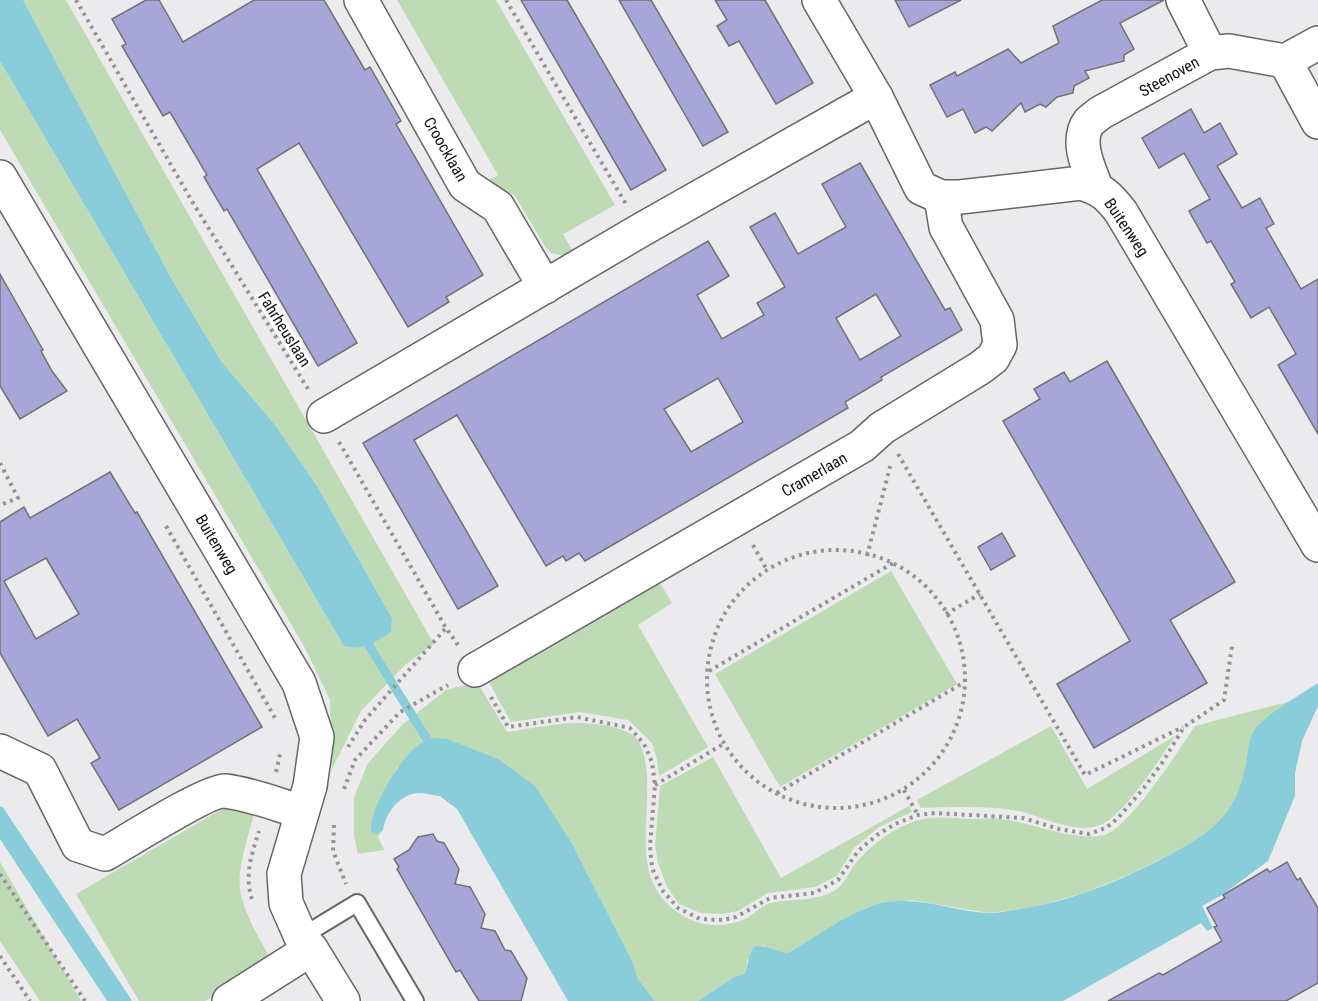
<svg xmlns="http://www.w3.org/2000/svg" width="1318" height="1001" viewBox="0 0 1318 1001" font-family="'Roboto Condensed',sans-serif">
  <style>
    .green { fill: #bedbb5 }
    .water { fill: #89cddb }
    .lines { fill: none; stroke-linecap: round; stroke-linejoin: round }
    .stream { stroke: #89cddb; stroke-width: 9 }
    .building { fill: #a8a6d8; stroke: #727274; stroke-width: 1.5; fill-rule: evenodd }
    .lane-casing { stroke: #666668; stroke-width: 20 }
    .street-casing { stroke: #666668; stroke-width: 36 }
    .path { stroke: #949495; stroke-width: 4; stroke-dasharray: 3 4.5; stroke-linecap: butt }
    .lane { stroke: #fff; stroke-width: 16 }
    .street { stroke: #fff; stroke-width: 33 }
    .labels { text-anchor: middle; stroke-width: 6; stroke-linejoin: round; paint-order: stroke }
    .street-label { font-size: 16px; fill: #121212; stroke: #fff }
  </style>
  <rect width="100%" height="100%" fill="#ebebed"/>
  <g class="green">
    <path d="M23,0H66L434,644L405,665L361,711L332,769L330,700L304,646L0,130V61L344,646L392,618L317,486L275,425L221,361L171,278Z"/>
    <path d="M397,0H496L615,205L563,234L576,257L573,258L551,253L546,248L515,196C506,189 498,190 489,180L498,175Z"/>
    <path d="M891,571L957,684L780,787L715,674Z"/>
    <path d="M657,578L672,603L638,625L708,747L659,776L657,759L652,743L628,720L580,712L511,722L486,677Z"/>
    <path d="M477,682L507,732C530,729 559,722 581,723C597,724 623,726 635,737C642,744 645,757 646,767C653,818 627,879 680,914C700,927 725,929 747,918C757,912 763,904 775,902C795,899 816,901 834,891C844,885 848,874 854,865C868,848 889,831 910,823C930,815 948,818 970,819C980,819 992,818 1002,819C1031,822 1081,844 1107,834C1131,824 1179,750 1195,726L1295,700L1263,721L1253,732L1242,785L1232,806L1222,819L1211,830L1185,847L1135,872L1084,893L1030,908L989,913L911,900L867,907L788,953L775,952L762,945L747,960L748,968L745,974L734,977L698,1001H655L638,979L632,961L571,842L397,767L378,805L371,826L377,834L383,830L378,837L384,850L358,854L354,836V797L368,763L403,724L446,690Z"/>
    <path d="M1051,726L1087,789L1175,736C1161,758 1128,808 1106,822C1078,839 1041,814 1013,810C982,806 951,807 921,808L917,800Z"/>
    <path d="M713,757L781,878L909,806L912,812L879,827L854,848L837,876L815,887L768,893L738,911L722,914L701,913L679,904L667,887L658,863L655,845L660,786Z"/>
    <path d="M229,805L255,810C250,831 237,868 240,889C244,915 260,939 272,962L205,1001H139L76,894Z"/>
    <path d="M0,862L81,1001H40L0,941Z"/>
  </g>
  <g class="water">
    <path d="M0,0H23L171,278L221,361L275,425L317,486L392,618L391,632C376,642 362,651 344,646L0,61Z"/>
    <path d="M1318,683V706L1302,741L1295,773V796L1268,861L1222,895L1202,906L1213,928L1207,931L1201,923L1063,1001H698L734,977L745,974C750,962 746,960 754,947C765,944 776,952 788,953C817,937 856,906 888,902C922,897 954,911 987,913C996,914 1006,911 1014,910C1074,902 1132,876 1184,847C1219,827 1237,808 1245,768C1248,757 1248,741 1253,732C1260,718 1303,693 1318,683Z"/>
    <path d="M433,738L447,739L498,759L535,786L571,842L632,961L638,979L655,1001H568L457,809L440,796C433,796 428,793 421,793C400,793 386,812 383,830L377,834L371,831C370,807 400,758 420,744C424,742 429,740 433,738Z"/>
    <path d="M0,816L122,1001H107L0,839Z"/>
  </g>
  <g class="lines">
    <g class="stream">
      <path d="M363,636L433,749"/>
      <path d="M0,811L127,1001"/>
    </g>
  </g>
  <g class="building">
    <path d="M146,0H159L183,42L254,0H324L365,70L370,67L401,121L396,124L483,275L446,297L449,302L408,327L299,143L257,169L357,343L318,366L227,209L224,211L204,177L207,175L170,112L163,116L122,46L126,44L112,19Z"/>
    <path d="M521,0H567L666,170L631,190Z"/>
    <path d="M619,0H651L728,132L703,146Z"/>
    <path d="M715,0H765L813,83L776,104L739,41L729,46L717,26L727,20Z"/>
    <path d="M895,0H961L909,27Z"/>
    <path d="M1102,0H1164L1120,23L1134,49L1124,55V61L1085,71L1089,78L1074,86L1073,93L1057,97L1046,107L1040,104L1025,112L1021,103L992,131L986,127L975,133L963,109L947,117L930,85L955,72L957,76L1008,49L1021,63L1059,43L1053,26Z"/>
    <path d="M1191,109L1204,133L1220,123L1237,154L1217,166L1242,208L1260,198L1274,224L1266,228L1301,289L1318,279V434L1278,365L1296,354L1269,307L1251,318L1231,284L1235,282L1211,241L1207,243L1189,211L1210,199L1184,153L1159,168L1142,138Z"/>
    <path d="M860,163L945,310L950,308L962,330L881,377L882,380L845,402L848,408L585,561L579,553L566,561L563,556L546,566L457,415L414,440L498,586L458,609L363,443L708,241L729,276L697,295L722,339L764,315L757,303L785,287L750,227L775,213L798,254L846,227L822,184ZM876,294L901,336L860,360L836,318ZM718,378L743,422L691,452L664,409Z"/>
    <path d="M0,274L43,350L41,351L52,371L67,391L20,419L0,386Z"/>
    <path d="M1107,361L1235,582L1170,620L1207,683L1094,748L1057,684L1130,641L1003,421L1040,399L1034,389L1064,372L1070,382Z"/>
    <path d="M110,472L135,513L137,512L262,727L119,810L91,763L100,758L77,719L48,736L0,653V522L24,507L30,518ZM46,558L79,614L36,639L4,581Z"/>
    <path d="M1002,533L1015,556L991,570L978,547Z"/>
    <path d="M433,834L437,841L444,843L459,869L455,884L470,887L485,914L481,928L495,931L505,950L511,951L527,978L521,1001H479L460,970L456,972L397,869L399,867L394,859L409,850L418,837Z"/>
    <path d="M1287,862L1297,880L1300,878L1318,908V983L1286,1001H1108L1159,973L1163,975L1222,941L1214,927L1217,926L1207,908L1225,898L1223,895L1267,869L1270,872Z"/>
  </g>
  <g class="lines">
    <defs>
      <path id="lane" d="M301,937L357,903L415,1001"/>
      <g id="street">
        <path d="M361,0L465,185L498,207L545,287"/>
        <path d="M819,0L876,97L921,188L941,197H960L1081,183C1101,189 1108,195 1121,212L1318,545"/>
        <path d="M1183,0L1210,53"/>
        <path d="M1285,61L1318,122"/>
        <path d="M0,177L299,683L317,737L310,786L284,874L286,903L301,937L311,949L343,1001"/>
        <path d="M1096,187C1089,169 1075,141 1089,122C1092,119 1097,116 1100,113L1210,53L1229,51L1285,61L1318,43"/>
        <path d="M324,416L641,230L876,97"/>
        <path d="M475,670L862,446L882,428L980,368L993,358L1000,345L997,320L946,227L941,197"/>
        <path d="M0,751L40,770L78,845L105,854C126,842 208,790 225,791C251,794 278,805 302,812"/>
        <path d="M229,1001L311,949"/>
      </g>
    </defs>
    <use href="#lane" class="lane-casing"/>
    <use href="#street" class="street-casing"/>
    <g class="path">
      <path d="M76,0L190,198L308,389"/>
      <path d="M506,0L626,204"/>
      <path d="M339,442L446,628L458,645"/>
      <path d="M898,454L1085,775L1183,727"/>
      <path d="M0,463L18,498L0,505"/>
      <path d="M166,526L275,718"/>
      <path d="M753,545L767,570"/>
      <circle cx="836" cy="679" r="129"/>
      <path d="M867,556L891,463"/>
      <path d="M946,614L980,594"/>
      <path d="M709,671L893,563"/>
      <path d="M491,697L508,727L577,717L630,728L644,744L652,762L655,785L650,846L652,868L663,891L678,908L700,919L723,920L736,917L770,898L814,893L838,880L858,851L877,835L895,824L918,815L935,813L1023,818L1059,829L1089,834L1106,828L1118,818L1143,789L1162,763L1184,727L1224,700L1232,646"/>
      <path d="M348,747L365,720L446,628"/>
      <path d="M276,772L281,750"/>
      <path d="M655,785L725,743"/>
      <path d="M344,789L355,760L400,712L448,685"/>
      <path d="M904,790L918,815"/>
      <path d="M777,793L963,683"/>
      <path d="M334,825L333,851L346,884"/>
      <path d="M0,874L85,1001"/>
      <path d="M252,899C244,876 252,853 259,831"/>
      <path d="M0,956L30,1001"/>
    </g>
    <use href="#lane" class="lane"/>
    <use href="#street" class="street"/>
  </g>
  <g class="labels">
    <g class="street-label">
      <text transform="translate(1169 76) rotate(-29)" y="6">Steenoven</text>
      <text transform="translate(446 149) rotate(60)" y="6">Croocklaan</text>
      <text transform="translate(1127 227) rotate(56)" y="6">Buitenweg</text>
      <text transform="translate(285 329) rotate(58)" y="6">Fahrheuslaan</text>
      <text transform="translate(814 474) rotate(-30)" y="6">Cramerlaan</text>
      <text transform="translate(217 544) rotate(59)" y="6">Buitenweg</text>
    </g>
  </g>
</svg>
